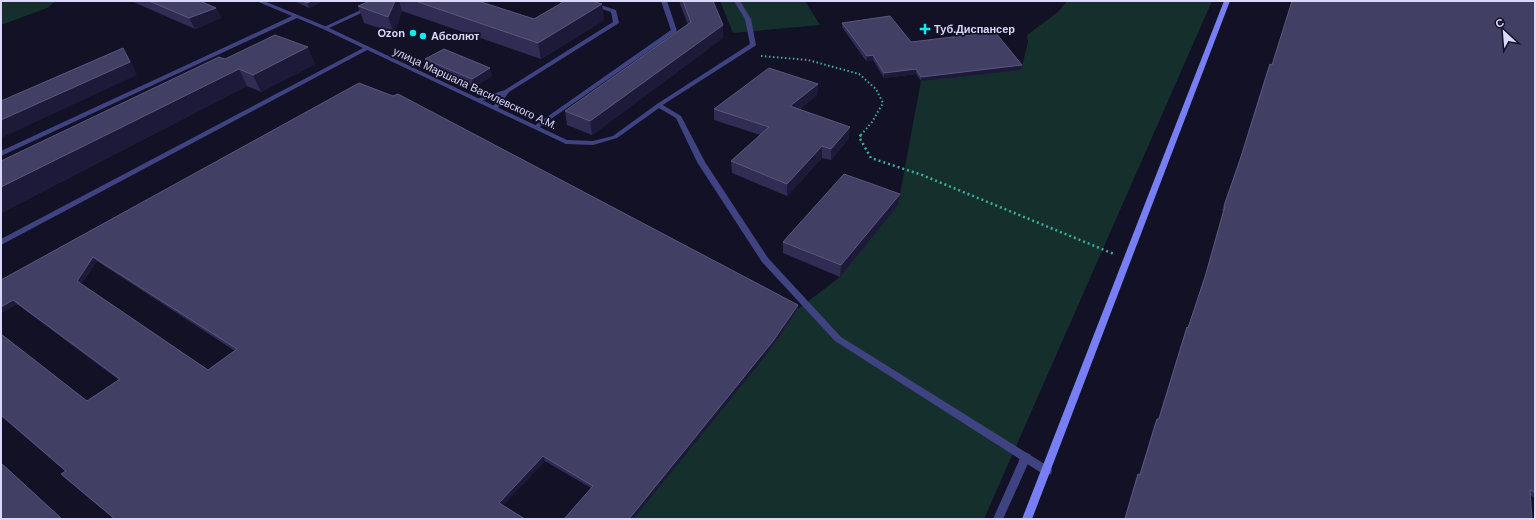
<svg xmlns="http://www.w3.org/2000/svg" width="1536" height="520" viewBox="0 0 1536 520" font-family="'DM Sans',sans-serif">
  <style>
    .green { fill: #15302c }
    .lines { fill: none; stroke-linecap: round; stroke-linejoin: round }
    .path-far1 { stroke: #39b09f; stroke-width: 2; stroke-dasharray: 1.5 2.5; stroke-linecap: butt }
    .path { stroke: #39b09f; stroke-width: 2.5; stroke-dasharray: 2 3; stroke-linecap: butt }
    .service { fill: #404382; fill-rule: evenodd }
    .minor { fill: #404382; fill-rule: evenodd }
    .secondary { fill: #787ff5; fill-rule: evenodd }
    .wall { fill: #302c53; fill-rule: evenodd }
    .shaded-wall { fill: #1d1939 }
    .building { fill: #423f65; stroke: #5a577d; fill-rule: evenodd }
    .poi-dot { fill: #14eaed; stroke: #131126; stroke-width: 1.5 }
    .labels { text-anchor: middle; stroke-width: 3.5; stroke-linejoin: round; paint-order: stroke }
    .far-poi-label { font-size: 11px; font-weight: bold; fill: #dad9fc; stroke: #131126; text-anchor: start }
    .far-street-label { font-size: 11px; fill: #dad9fc; stroke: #131126 }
  </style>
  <rect width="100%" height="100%" fill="#131126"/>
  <g class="green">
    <path d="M1,1H56L47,8L1,25Z"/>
    <path d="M720,1H805L820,25L733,33Z"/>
    <path d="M1067,1H1212L984,519H633L765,356L798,309L840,277L898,205L921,81L1021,70L1028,42L1027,35L1058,12Z"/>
  </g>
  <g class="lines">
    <path class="path-far1" d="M761,56L808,60L859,74L876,89L883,103L872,122L860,136"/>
    <path class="path" d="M861,135L859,137L871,158L922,175L1114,254"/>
    <g class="service">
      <path d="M380,1H387L327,29L322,28Z"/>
      <path d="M579,1H588L616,10L619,23L509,92L497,109L495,110L492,108L501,95L481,101H477V99L505,90L613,22L611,12Z"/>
      <path d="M661,1H667L677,31L676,32L538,128H534V126L671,30Z"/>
      <path d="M734,1H740L751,19L756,45L755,46L661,106H657V104L750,44L745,19Z"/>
      <path d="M367,46L369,47V49L1,245V239Z"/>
      <path d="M1026,453L1030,454L1031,457L1003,519H993L1022,454Z"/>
    </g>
    <path class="minor" d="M256,1H264L327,27L567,140L593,141L613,136L657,104H661L681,116L705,162L768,258L841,337L1051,468L1052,471L1051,474L1047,475L1043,474L835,341L762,262L697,162L676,118L659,108L617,138L593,145L566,144L323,29L297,18L1,156V151L292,16Z"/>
    <path class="secondary" d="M1224,1H1230L1032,519H1022Z"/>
  </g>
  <g class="wall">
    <path d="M131,1H200L216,8L221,18L195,29Z"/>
    <path d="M294,1H323L309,8Z"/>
    <path d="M399,1H478L534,19L604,20L541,59L402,11L394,33L364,23L358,6Z"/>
    <path d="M679,1H713L723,38L592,135L567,125L565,111L688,25Z"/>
    <path d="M1292,1H1535V497L1530,496L1532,519H1124L1136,479L1138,474L1139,475L1155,423L1157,419H1158L1185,332L1187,327L1188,328L1204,278L1223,211L1222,210L1239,161L1268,68L1270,64L1272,65Z"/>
    <path d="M842,23L911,42L1022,65L1021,70L921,81L916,74L884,78L873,60L866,61L842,27Z"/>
    <path d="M225,59L315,64L261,92L247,86L1,213V161Z"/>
    <path d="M425,59L492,76L474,87L427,67Z"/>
    <path d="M359,83L798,305V309L773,346L591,488L545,461L503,505L525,519H114L65,478L61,474L65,471L1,416V334L87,401L119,380L17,304L1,313V280ZM97,261L235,351L208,370L81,284Z"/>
    <path d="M818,84L817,95L799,110L849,138L831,160L822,158L787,196L732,173L731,161L760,135L714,120V109Z"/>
    <path d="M900,194L898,205L840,277L783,253V242Z"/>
  </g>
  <g class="shaded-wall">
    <path d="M312,1H323L309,8L307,3Z"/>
    <path d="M395,1H399L402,11L394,33L388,17Z"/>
    <path d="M602,4L604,20L541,59L538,43Z"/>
    <path d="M216,8L221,18L195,29L189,18Z"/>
    <path d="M723,25V38L592,135L590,121Z"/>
    <path d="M308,47L315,64L261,92L253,75Z"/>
    <path d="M123,48L131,61L137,75L1,138V120Z"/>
    <path d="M873,55V60L866,61L867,56Z"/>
    <path d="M1022,65L1021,70L921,81V77Z"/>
    <path d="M490,68L492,76L474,87L472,79Z"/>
    <path d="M239,69L247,86L1,213V187Z"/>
    <path d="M916,69V74L884,78V73Z"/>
    <path d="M818,84L817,95L790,117V106Z"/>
    <path d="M850,127L849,138L831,160V149Z"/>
    <path d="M822,146V158L787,196V184Z"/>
    <path d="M900,194L898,205L840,277L841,265Z"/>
    <path d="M93,257L97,261L80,285L77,281Z"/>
    <path d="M13,300L17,304L1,313V307Z"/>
    <path d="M798,305V309L773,346L633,519H629Z"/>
    <path d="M543,456L545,461L501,507L499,503Z"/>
  </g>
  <g class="building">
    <path d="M149,1H200L216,8L189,18Z"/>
    <path d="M302,1H312L307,3Z"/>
    <path d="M370,1H395L388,17L358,6Z"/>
    <path d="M415,1H478L534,19L565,1H592L602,4L538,43Z"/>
    <path d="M683,1H713L723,25L590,121L565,111L691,22Z"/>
    <path d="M1292,1H1535V492L1530,490L1532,519H1125L1138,474L1140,475L1157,419H1159L1187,327L1188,328L1206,274L1225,206H1224L1241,157L1270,64L1272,65Z"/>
    <path d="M890,16L911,42L995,32L1022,65L921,77L916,69L884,73L873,55L867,56L842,23Z"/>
    <path d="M275,35L308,47L253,75L239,69L1,187V161L219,57L225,59Z"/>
    <path d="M123,48L130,62L1,120V101Z"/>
    <path d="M444,49L490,68L472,79L425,59Z"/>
    <path d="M769,68L818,84L790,106L850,127L831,149L822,146L787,184L731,161L769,127L714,109Z"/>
    <path d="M359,83L393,96L398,94L798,305L773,341L629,519H564L593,486L543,456L499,503L525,519H115L61,474L66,471L1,415V334L87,401L120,379L13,300L1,307V280ZM93,257L237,349L208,370L77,281Z"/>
    <path d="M844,174L900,194L841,265L783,242Z"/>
    <path d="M1,463L62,519H1Z"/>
  </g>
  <g class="poi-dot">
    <path d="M923 23h4v4h4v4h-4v4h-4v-4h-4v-4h4z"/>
    <circle cx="413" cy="33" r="4"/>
    <circle cx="423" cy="36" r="4"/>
  </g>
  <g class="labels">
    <g class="far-poi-label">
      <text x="934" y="33">Туб.Диспансер</text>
      <text x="405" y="37" text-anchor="end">Ozon</text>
      <text x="431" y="40">Абсолют</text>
    </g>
    <g class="far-street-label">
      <text transform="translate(475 88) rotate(25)" y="4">улица Маршала Василевского А.М.</text>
    </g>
  </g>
  <rect width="1536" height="520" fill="none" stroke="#dad9fc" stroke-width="4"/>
  <g transform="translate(1504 32) rotate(334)" stroke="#131126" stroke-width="3" paint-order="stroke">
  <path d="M0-3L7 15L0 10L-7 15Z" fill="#dad9fc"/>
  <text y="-6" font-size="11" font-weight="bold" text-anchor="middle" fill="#dad9fc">С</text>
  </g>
</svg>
